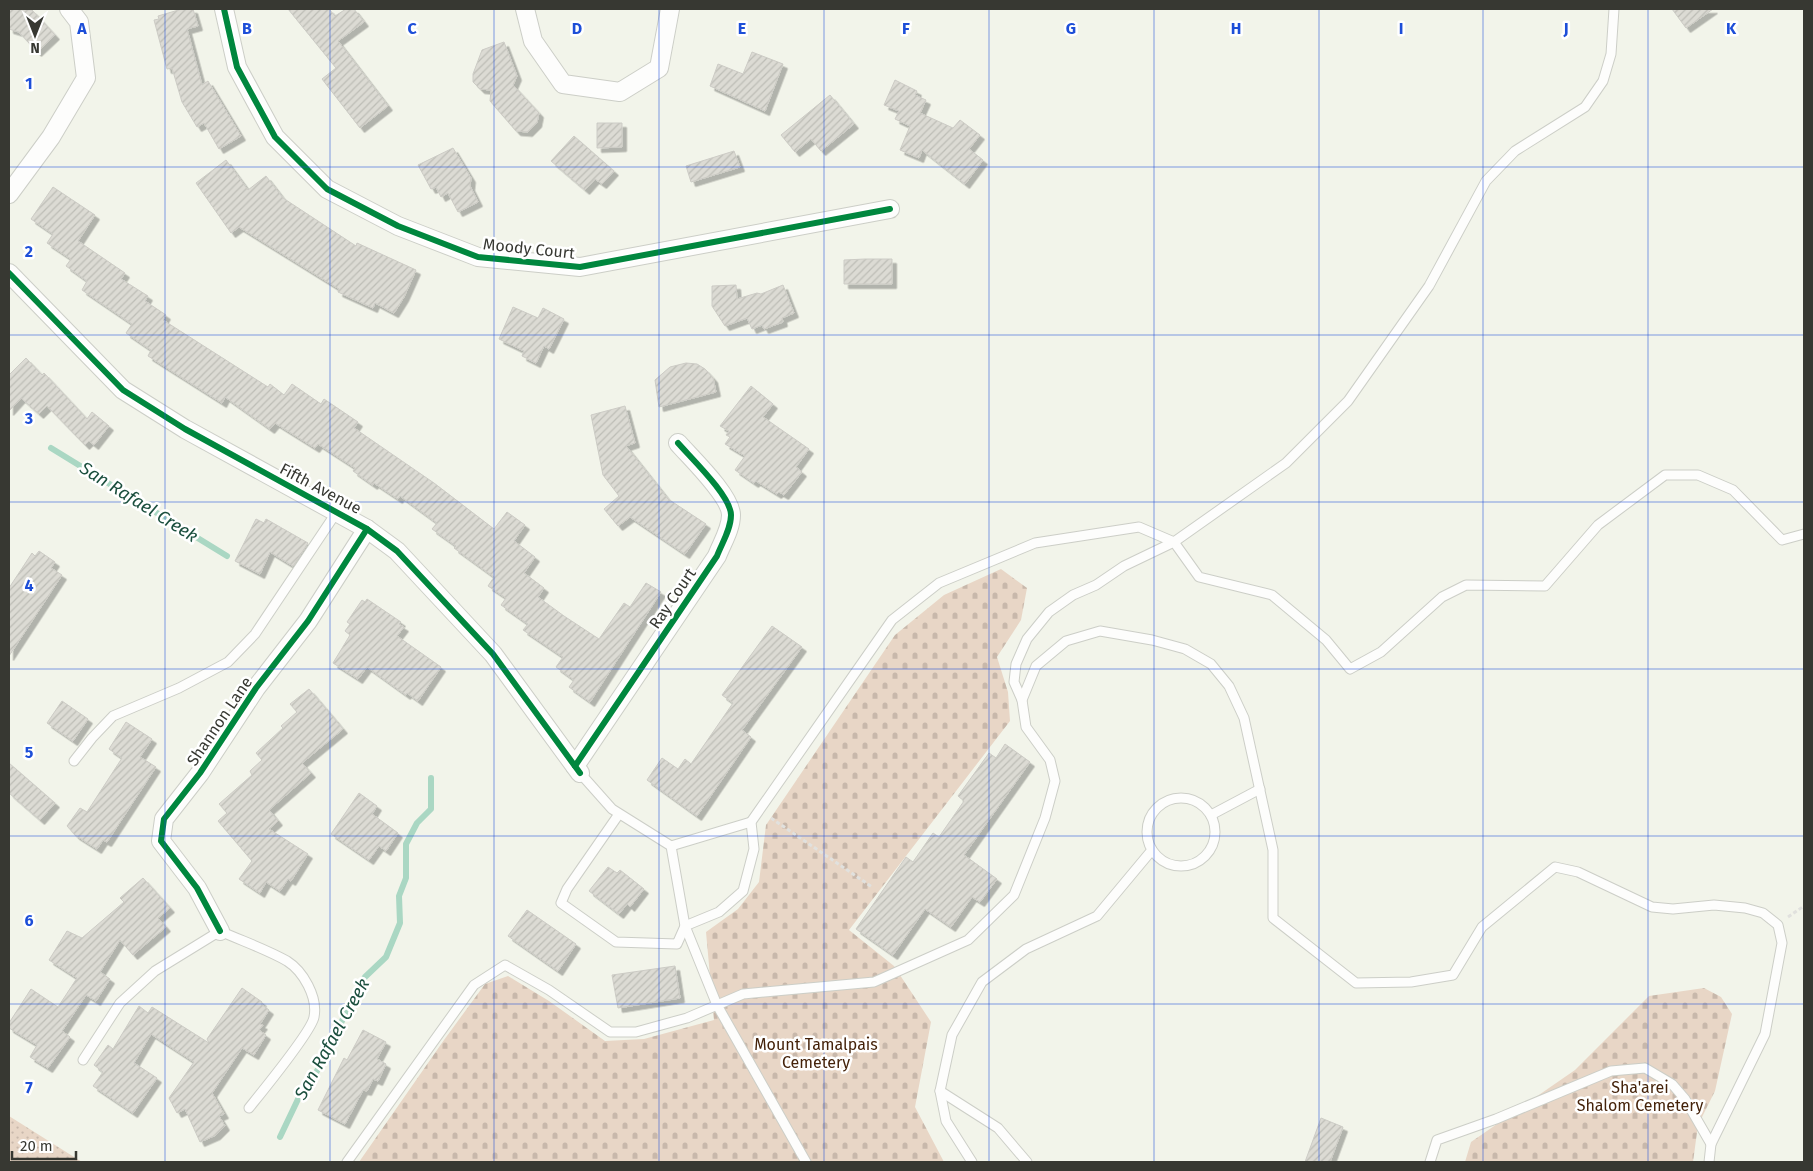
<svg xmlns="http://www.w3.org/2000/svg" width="1813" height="1171" viewBox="0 0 1813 1171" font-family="'Fira Sans',sans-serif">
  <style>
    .grass { fill: url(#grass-dots) }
    .cemetery { fill: url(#cemetery-stones) }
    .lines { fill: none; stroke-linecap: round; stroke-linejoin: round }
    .stream { stroke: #aad7c3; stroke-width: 6 }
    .building { fill: url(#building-hatch); stroke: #cccbc5; filter: url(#shadow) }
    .service-casing { stroke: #cccec7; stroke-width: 11 }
    .minor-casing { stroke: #cccec7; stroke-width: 20 }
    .path { stroke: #e1e1de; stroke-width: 3; stroke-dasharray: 4 2.5; stroke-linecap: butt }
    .service { stroke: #fdfdfc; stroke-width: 9 }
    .minor { stroke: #fdfdfc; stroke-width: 18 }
    .cycleway-casing { stroke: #fff; stroke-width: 9 }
    .cycleway { stroke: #00873e; stroke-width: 6 }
    .grid { fill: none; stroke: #1d4ed8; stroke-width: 1; stroke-opacity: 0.55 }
    .labels { text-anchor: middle; stroke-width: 5; stroke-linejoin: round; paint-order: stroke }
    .street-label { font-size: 16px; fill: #373832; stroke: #fff }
    .park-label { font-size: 16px; fill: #44220a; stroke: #fff }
    .water-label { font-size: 18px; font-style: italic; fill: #1b4f3e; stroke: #fff }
    .grid-label { font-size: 16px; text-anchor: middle; font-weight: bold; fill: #1d4ed8; stroke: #fff; stroke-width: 5; stroke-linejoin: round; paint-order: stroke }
  </style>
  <defs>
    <pattern id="grass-dots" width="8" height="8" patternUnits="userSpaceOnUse" patternTransform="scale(1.25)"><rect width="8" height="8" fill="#e8d6c6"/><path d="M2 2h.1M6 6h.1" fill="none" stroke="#c8b8ab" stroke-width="1.8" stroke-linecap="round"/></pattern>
    <pattern id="cemetery-stones" width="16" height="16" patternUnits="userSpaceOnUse" patternTransform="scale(1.25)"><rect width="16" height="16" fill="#e8d6c6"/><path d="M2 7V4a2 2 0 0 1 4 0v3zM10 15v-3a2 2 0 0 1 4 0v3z" fill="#c8b8ab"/></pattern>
    <pattern id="building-hatch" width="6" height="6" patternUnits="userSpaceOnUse" patternTransform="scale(1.25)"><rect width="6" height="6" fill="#dcdbd4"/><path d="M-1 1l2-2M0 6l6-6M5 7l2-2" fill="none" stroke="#bdbdb6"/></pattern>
    <filter id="shadow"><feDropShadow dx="4.5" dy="4.5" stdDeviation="0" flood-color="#0004"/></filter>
  </defs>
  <rect width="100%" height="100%" fill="#f2f4ea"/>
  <path class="grass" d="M9,1116L82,1162H9Z"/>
  <g class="cemetery">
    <path d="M1001,569L1027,588L1021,620L997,657L1008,692L1010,721L849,930L894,966L931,1022L915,1107L944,1162H359L444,1040L485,984L508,976L549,1001L605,1041L644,1039L714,1020L706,932L738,909L759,882L766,825L895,635L944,595Z"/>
    <path d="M1704,988L1721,997L1732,1014L1715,1091L1698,1125L1693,1162H1465L1471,1142L1575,1070L1649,996Z"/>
  </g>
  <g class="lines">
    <g class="stream">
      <path d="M51,448L227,556"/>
      <path d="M280,1137L300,1095L313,1078L332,1044L348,1007L365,977L386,957L400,923L399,896L406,878V844L417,823L431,809V778"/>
    </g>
  </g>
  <g class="building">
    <path d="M9,9L32,10L55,35L37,52L19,32L9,29Z"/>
    <path d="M182,9H193L198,26L187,29L202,85L208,81L241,136L219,149L204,123L197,127L182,102L172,68L167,69L154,20L159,19L158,16Z"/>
    <path d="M288,9H329L335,16L346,9H354L364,22L338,41L388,106L360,128L322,79L336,68Z"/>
    <path d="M1672,9H1713L1686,28Z"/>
    <path d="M504,42L517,76L513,85L539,113L537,123L528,132L516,131L490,101L491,90L480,89L473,82V74L482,50Z"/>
    <path d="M752,52L783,64L765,111L710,86L718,64L743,74Z"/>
    <path d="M895,80L917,91L915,95L926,100L920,113L953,128L960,120L980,135L969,149L983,160L965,184L922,150L919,158L900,150L910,126L895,119L899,111L884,105Z"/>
    <path d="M830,95L854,124L821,151L811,139L795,152L781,135Z"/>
    <path d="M597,123H622V147L597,148Z"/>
    <path d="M574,136L614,171L602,184L595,179L585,190L551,161Z"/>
    <path d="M453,148L471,178L470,186L478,202L458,212L448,193L441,197L436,187L431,189L418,165Z"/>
    <path d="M734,151L740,167L691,182L686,166Z"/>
    <path d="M226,160L248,190L266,176L283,198L356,246L357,243L416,270L404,297L394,313L375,303L373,308L338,292L339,289L239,227L231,233L196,183Z"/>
    <path d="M53,187L95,215L78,241L125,273L121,279L148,296L145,301L166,315L163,320L268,387L270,384L284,395L292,384L321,404L324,399L358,422L354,428L434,483L494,529L507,512L525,525L514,541L535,557L524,573L544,588L538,597L564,616L599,639L624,603L630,607L646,583L661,592L590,702L569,687L574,680L556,667L563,657L523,630L528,624L501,605L506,598L488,586L494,577L454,548L456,546L432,529L437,523L400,496L398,499L374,483L373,485L353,471L355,468L318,444L315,448L275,423L270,429L225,397L222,403L148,356L151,350L126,333L132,324L82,290L87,281L66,266L71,259L47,243L53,234L31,219Z"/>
    <path d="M865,259H892V284H844V260Z"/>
    <path d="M736,285L737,299L757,293L761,294L783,285L794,313L782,318L783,322L764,329L762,325L752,329L747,318L725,326L712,306V286Z"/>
    <path d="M513,307L538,318L543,308L564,319L549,349L544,346L536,363L522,356L524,351L499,339Z"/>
    <path d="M26,358L42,375L44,373L87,419L92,412L109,426L94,445L89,441L85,445L47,406L39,414L21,398L9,411V375Z"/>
    <path d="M686,363L697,364L705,369L713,378L716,392L659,407L655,380L670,367Z"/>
    <path d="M751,386L773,404L763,417L809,449L796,467L802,472L784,495L779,492L777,494L756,481L754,483L735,470L745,456L725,444L730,437L726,435L729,431L720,426Z"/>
    <path d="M625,406L635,443L626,446L668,499L706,524L685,554L630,517L618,526L604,509L619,496L603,475L591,415Z"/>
    <path d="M256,519L264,523L266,519L308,543L293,566L270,552L260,574L235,561Z"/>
    <path d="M39,551L55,562L51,568L62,575L9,656V588L32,553L35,556Z"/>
    <path d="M367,599L401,622L399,624L404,627L397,636L441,667L418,701L407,693L406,695L367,667L358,679L333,663L350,635L345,631L350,624L347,622L362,600L365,602Z"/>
    <path d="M772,626L802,647L742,730L751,737L697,816L647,780L662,758L678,769L685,759L691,764L733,703L722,695Z"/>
    <path d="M309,689L343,729L302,763L311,773L269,810L278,821L269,829L308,854L291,881L288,879L280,891L266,882L260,893L239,879L252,861L218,821L227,813L219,804L252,775L250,771L262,760L256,753L283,728L281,726L297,712L290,704Z"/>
    <path d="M62,701L88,719L73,741L47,723Z"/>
    <path d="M126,722L152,739L140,757L156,767L107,842L103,840L97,849L75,835L67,826L80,808L87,812L122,758L109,749Z"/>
    <path d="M1005,744L1030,762L964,855L997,879L980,902L972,897L951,927L925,909L893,955L856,929L906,857L913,862L933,833L939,837L964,801L958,796L989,753L996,758Z"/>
    <path d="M9,763L55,803L40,820L9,793Z"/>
    <path d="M359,793L377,806L372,814L398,833L386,851L379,846L369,860L331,834Z"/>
    <path d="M608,867L617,873L620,870L644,889L630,907L627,904L619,914L589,891Z"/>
    <path d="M143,878L170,908L158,918L166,927L133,955L120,940L100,972L110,979L96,1001L86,995L62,1031L70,1037L48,1068L30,1057L37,1045L9,1028V1023L31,989L58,1007L77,978L49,960L67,931L82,938L124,902L120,898Z"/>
    <path d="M527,910L576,944L558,971L508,936Z"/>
    <path d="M675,966L680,998L618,1008L612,975Z"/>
    <path d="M242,988L262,1002L261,1004L269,1010L260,1024L263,1025L259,1030L266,1035L254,1055L242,1048L212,1093L224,1114L219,1116L225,1126L216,1135L200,1142L185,1109L177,1113L169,1098L194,1062L151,1034L134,1063L157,1078L133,1113L93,1086L103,1072L94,1065L108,1045L113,1049L139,1006L148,1013L152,1007L209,1043L207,1039Z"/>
    <path d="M363,1030L386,1042L377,1059L386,1064L378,1081L373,1079L367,1091L363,1090L345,1124L318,1110L344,1058L347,1060Z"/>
    <path d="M1321,1118L1343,1127L1330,1162H1305Z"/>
  </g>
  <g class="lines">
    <defs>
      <g id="service">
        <path d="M1614,9L1611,54L1603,81L1585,107L1515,151L1486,181L1429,286L1348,401L1286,463L1174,542L1199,577L1272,595L1326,640L1350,669L1381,652L1442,597L1466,585L1545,586L1598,525L1665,475H1698L1733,490L1782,540L1804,534"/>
        <path d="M74,761L92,738L113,716L179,688L228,662L255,634L336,513"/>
        <path d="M580,773L612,809L671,846L685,926L717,1005L806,1162"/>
        <circle cx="1181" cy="832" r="34"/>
        <path d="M619,814L567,889L561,903L616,942L677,944L685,926L719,912L743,891L754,849L751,822L892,620L939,583L1035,543L1139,527L1174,542L1124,566L1096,585L1073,595L1049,612L1027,639L1016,664L1014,682L1022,700"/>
        <path d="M1211,815L1260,789"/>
        <path d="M671,846L751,822"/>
        <path d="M83,1060L120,1003L155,971L220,931C242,941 266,949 287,961C303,971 318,997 314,1017C312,1031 261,1093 249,1108"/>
        <path d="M940,1091L998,1128L1027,1162"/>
        <path d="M347,1162L474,985L505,965L549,990L610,1032H636L687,1018L743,994L874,982L968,940L1014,895L1045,818L1055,781L1050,760L1026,727L1022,700L1036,666L1066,641L1100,631L1152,640L1185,649L1211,664L1229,686L1244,718L1273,850V918L1356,983L1411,982L1453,975L1482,927L1555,867L1578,872L1652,907L1673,909L1714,905L1745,908L1763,913L1778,925L1782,943L1765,1034L1711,1144L1709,1162"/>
        <path d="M972,1162L946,1121L940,1091L952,1035L982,982L1026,949L1097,916L1152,850"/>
        <path d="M1430,1162L1437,1140L1496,1119L1611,1071L1645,1068L1672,1084L1685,1099L1711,1144"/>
      </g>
      <g id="minor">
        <path d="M224,9L237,67L275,137L327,189L398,226L478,257L580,267L890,209"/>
        <path d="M525,9L533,41L563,84L620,92L659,68L670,9"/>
        <path d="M9,194L51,137L86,78L79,22L69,9"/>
        <path d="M9,273L123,390L185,429L367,529L397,551L493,654L580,773"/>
        <path d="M575,766L717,556C722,543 731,529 731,515C731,496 691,458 678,443"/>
        <path d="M220,931L197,888L161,841L164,819L200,773L256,688L308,621L367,529"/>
      </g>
    </defs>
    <use href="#service" class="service-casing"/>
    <use href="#minor" class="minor-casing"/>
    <g class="path">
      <path d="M771,818L872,887"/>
      <path d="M1788,917L1804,906"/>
    </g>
    <use href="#service" class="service"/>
    <use href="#minor" class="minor"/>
    <defs>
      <g id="cycleway">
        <path d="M224,9L237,67L275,137L327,189L398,226L478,257L580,267L890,209"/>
        <path d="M9,273L123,390L185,429L367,529L397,551L493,654L580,773"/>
        <path d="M575,766L717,556C722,543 731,529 731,515C731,496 691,458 678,443"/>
        <path d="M220,931L197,888L161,841L164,819L200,773L256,688L308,621L367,529"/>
      </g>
    </defs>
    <use href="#cycleway" class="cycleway-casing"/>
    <use href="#cycleway" class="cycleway"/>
  </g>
  <path class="grid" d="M165,9V1162M330,9V1162M494,9V1162M659,9V1162M824,9V1162M989,9V1162M1154,9V1162M1319,9V1162M1483,9V1162M1648,9V1162M9,167H1804M9,335H1804M9,502H1804M9,669H1804M9,836H1804M9,1004H1804"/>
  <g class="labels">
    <g class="street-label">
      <text transform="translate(529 248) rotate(6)" y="6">Moody Court</text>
      <text transform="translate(321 488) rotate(28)" y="6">Fifth Avenue</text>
      <text transform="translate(672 598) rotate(-56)" y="6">Ray Court</text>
      <text transform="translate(219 721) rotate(-56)" y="6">Shannon Lane</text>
    </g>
    <g class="park-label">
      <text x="816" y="1050">Mount Tamalpais<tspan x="816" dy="18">Cemetery</tspan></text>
      <text x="1640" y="1093">Sha'arei<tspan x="1640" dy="18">Shalom Cemetery</tspan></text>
    </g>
    <g class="water-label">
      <text transform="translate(139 502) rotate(32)" y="6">San Rafael Creek</text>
      <text transform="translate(332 1039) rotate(-61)" y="6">San Rafael Creek</text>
    </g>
  </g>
  <g class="grid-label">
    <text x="82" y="34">A</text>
    <text x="247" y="34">B</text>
    <text x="412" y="34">C</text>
    <text x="577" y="34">D</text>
    <text x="742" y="34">E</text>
    <text x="906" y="34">F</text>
    <text x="1071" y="34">G</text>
    <text x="1236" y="34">H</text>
    <text x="1401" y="34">I</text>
    <text x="1566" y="34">J</text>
    <text x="1731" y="34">K</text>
    <text x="29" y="89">1</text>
    <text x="29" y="257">2</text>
    <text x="29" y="424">3</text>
    <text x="29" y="591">4</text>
    <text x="29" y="758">5</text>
    <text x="29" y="926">6</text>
    <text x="29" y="1093">7</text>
  </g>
  <rect width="1813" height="1171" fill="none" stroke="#373832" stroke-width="20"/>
  <g transform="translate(35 35) rotate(180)" stroke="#ffffff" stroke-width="4" paint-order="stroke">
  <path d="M0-4L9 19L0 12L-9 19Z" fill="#373832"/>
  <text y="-8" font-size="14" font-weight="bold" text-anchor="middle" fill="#373832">N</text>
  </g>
  <path d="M12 1151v8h64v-8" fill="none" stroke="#373832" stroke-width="2.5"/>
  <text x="20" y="1151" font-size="15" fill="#373832" stroke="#ffffff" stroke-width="4" paint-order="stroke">20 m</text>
</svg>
